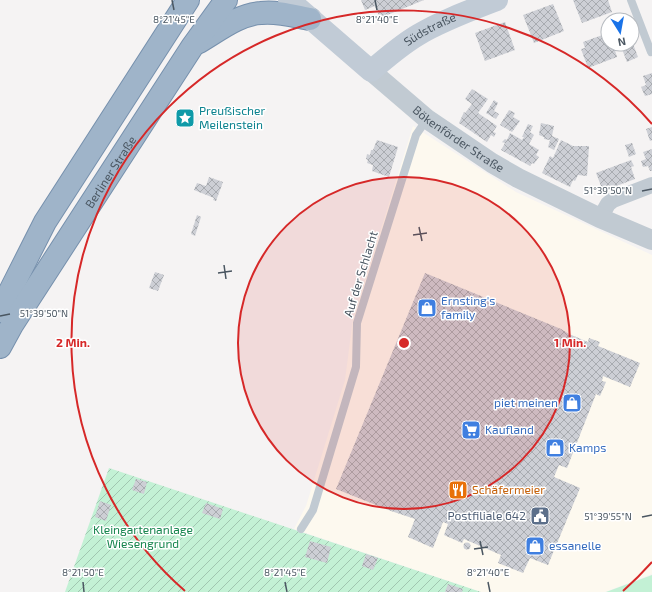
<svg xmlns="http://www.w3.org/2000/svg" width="652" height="592" viewBox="0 0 652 592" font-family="'Exo 2',sans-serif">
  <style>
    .commercial { fill: #fdf9ef }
    .grass { fill: #c3f1d5 }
    .garden { fill: url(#garden-furrows) }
    .building { fill: url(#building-cross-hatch) }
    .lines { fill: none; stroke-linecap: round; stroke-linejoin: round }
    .trunk-casing { stroke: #7690ad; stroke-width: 24 }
    .service { stroke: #c1cad2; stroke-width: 8 }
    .minor { stroke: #c1cad2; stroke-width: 16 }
    .tertiary { stroke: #c1cad2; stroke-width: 20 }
    .secondary { stroke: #c1cbd6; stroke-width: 22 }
    .trunk { stroke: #9fb4c9; stroke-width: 22 }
    .ticks { fill: none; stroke: #4a5661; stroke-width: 1.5 }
    .ring { fill: none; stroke: #d62828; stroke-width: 2 }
    .labels { text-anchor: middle; stroke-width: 3; stroke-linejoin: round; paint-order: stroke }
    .street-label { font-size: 12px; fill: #4a5661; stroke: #fff }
    .culture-label { font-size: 12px; fill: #0d838f; stroke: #fff; text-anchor: start }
    .shop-label { font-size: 12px; fill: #366cbe; stroke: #fff; text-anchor: start }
    .food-label { font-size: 12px; fill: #c56008; stroke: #fff; text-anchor: start }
    .service-label { font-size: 12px; fill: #4e5e75; stroke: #fff; text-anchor: end }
    .park-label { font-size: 12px; fill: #17864f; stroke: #fff }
    .ticks-label { font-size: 10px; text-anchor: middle; fill: #4a5661; stroke: #fff; stroke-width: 3; stroke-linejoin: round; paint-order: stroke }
    .centre { fill: #d62828; stroke: #fff; stroke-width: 2 }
    .ring-label { font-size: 12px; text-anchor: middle; font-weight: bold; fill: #d62828; stroke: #fff; stroke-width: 3; stroke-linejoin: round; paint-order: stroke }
  </style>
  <defs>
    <pattern id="garden-furrows" width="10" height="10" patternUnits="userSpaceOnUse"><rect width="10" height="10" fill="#c3f1d5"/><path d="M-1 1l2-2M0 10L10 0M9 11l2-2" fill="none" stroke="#a0c6b0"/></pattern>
    <pattern id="building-cross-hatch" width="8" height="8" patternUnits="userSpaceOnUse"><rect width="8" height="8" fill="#cdcfd5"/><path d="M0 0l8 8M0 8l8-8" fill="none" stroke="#a8abb0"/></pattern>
  </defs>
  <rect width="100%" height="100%" fill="#f5f3f3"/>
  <path class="commercial" d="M413,126L516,192L652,255V574L605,592H481L294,529L306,506L345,380L353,319Z"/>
  <path class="grass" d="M652,575V592H606Z"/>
  <path class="garden" d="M109,468L481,592H65Z"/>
  <g class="building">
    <path d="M361,0H424L380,18L375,6L365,10Z"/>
    <path d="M573,0H608L612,12L582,23Z"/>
    <path d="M553,4L564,31L534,43L523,15Z"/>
    <path d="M505,22L515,50L485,61L475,33Z"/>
    <path d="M608,33V44H613L617,57L588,68L581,49L585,48L583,42Z"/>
    <path d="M620,44H633L638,57L627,62Z"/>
    <path d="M652,73V94L645,96L641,87L646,85L643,76Z"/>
    <path d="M472,89L488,99L478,113L497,126L493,132L496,133L494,137L491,135L487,142L459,123L464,112L465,113L472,104L465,99Z"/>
    <path d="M494,100L498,103L494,111L499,114L496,119L486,113Z"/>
    <path d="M509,110L515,113L513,117L520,121L512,132L500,125Z"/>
    <path d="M541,123L554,126L552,136L559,139L554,150L548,147L550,140L544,139V137L539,135Z"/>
    <path d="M528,124L533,126L530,132L534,135L529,144L539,150L536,155L539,157L536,161L534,164L532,163L530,166L501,150L505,143L502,142L505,139L507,140L510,133L522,140L524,137H522Z"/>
    <path d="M652,127V140L650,141L646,129Z"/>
    <path d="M377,140L398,147L389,177L372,171L373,165L367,163L368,160L366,159L367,154L370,155L371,150H373Z"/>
    <path d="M561,140L573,146H589L587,176L578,175L575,181L573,180L570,187L542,173L550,156L553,158Z"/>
    <path d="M632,143L636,154L629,157L625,145Z"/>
    <path d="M652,149V171H650L648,166L643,167L641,161L646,159L643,152Z"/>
    <path d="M631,160L634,166L631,167L635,179L603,191L596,173Z"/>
    <path d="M209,177L223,182L216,201L213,200L214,198L194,190L197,183L206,186Z"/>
    <path d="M197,215L201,217L195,236L191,234Z"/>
    <path d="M155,272L164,275L158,291L149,288Z"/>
    <path d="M425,273L561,329L569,334L588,342L589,338L600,342L598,346L640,363L630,387L603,376L602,381L606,382L600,396L596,394L567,468L559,465L554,477L580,488L548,565L530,558L523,573L498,563L501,555L464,539L462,543L444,535L448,524L443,522L433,548L408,537L415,519L391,511L336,489Z"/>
    <path d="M136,479L147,482L144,494L132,490Z"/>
    <path d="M100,501L111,505L106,521L95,517Z"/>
    <path d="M206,503L223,509L220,519L202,513Z"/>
    <path d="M310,541L331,547L327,563L305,557Z"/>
    <circle cx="467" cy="546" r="3.5"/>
    <path d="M366,554L378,558L373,570L362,566Z"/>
    <path d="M448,584L463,589L462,592H445Z"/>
  </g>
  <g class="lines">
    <defs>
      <g id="trunk">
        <path d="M199,42C218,31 239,14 261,13C277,11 294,16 310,19"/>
        <path d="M0,311L45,222L188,0"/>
        <path id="s3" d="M0,347L12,325L192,47L226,0"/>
      </g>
    </defs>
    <use href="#trunk" class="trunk-casing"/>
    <g class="service">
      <path d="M631,0L651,52"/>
      <path d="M301,529L313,510L356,367L357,323L416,135L427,119"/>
    </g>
    <path class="minor" d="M600,218L608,204L613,200L652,185"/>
    <path class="tertiary" id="s1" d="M371,71L427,119L492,163L518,178L600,218L652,240"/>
    <path class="secondary" id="s2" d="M289,0L371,71C386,58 401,45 418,35C441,21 471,10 497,0"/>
    <use href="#trunk" class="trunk"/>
  </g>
  <path class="ticks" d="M172,0L174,10M375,0L377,10M642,191L652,189M419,227L422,241M413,235L427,233M224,265L226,279M218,273L232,271M0,316L10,314M642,517L652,515M480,541L483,555M474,549L488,547M83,582L84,592M285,582L287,592M488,582L490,592"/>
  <circle cx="404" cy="343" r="166" fill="#d62828" fill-opacity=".12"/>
  <g class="ring">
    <circle cx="404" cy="343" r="166"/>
    <path d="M652 562A331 331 0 0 1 623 591M185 591A331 331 0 1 1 652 124"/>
  </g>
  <defs>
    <symbol id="sight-square" viewBox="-11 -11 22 22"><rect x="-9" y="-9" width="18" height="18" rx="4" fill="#0f9aa8" stroke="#fff"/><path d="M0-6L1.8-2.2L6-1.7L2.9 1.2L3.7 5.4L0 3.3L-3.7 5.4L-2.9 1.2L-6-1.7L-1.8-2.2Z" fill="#fff"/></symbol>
    <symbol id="shop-square" viewBox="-11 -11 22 22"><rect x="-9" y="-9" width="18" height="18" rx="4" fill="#3f7fe0" stroke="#fff"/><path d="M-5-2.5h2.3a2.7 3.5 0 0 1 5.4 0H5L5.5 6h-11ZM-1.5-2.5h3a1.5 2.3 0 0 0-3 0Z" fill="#fff"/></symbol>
    <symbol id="supermarket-square" viewBox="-11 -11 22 22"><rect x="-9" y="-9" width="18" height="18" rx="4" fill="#3f7fe0" stroke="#fff"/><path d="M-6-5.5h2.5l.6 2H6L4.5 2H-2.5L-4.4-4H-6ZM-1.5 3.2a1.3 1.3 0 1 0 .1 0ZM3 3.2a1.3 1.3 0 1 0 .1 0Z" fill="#fff"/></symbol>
    <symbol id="restaurant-square" viewBox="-11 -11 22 22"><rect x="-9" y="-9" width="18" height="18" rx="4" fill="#e8710a" stroke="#fff"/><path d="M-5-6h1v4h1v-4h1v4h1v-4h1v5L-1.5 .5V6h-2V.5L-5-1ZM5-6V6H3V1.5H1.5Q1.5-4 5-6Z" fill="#fff"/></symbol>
    <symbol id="civic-square" viewBox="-11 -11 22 22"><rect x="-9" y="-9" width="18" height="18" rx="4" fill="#5c6f8a" stroke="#fff"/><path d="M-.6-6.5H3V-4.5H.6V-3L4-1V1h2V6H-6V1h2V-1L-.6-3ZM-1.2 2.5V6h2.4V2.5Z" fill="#fff"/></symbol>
  </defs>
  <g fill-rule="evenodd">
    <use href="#sight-square" x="174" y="107" width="22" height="22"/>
    <use href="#shop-square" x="416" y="297" width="22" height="22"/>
    <use href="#shop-square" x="561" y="392" width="22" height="22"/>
    <use href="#supermarket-square" x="460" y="419" width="22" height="22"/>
    <use href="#shop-square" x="544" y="437" width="22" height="22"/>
    <use href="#restaurant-square" x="447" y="479" width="22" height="22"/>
    <use href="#civic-square" x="529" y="505" width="22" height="22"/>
    <use href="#shop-square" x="524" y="535" width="22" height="22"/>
  </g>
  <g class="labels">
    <g class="street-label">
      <text dy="4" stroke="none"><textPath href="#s2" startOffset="181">Südstraße</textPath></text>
      <text dy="4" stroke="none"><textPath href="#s1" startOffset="111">Bökenförder Straße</textPath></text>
      <text dy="4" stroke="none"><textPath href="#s3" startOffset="207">Berliner Straße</textPath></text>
      <text transform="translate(361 274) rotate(-73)" y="4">Auf der Schlacht</text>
    </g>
    <g class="culture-label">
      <text x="199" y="115">Preußischer<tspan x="199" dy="14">Meilenstein</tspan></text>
    </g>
    <g class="shop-label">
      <text x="441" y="305">Ernsting's<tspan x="441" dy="14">family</tspan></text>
      <text x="558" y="407" text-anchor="end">piet meinen</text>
      <text x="485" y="434">Kaufland</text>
      <text x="569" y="452">Kamps</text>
      <text x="549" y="550">essanelle</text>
    </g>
    <g class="food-label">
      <text x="472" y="494">Schäfermeier</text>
    </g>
    <g class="service-label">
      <text x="526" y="520">Postfiliale 642</text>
    </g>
    <g class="park-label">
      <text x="143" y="534">Kleingartenanlage<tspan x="143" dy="14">Wiesengrund</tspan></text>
    </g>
  </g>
  <g class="ticks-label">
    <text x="174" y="23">8°21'45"E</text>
    <text x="377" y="23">8°21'40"E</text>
    <text x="608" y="194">51°39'50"N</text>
    <text x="44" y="317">51°39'50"N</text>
    <text x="608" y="520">51°39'55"N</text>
    <text x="83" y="576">8°21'50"E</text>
    <text x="285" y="576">8°21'45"E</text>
    <text x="488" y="576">8°21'40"E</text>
  </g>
  <circle cx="404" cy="343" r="6" class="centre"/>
  <g class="ring-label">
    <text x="570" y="347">1 Min.</text>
    <text x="73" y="347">2 Min.</text>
  </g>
  <g transform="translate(620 32) rotate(169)"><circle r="19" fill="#ffffff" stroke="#b7bbc0"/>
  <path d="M0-3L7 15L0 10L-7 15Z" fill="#1a73e8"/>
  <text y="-6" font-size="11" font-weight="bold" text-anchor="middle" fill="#4a5661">N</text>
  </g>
</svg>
